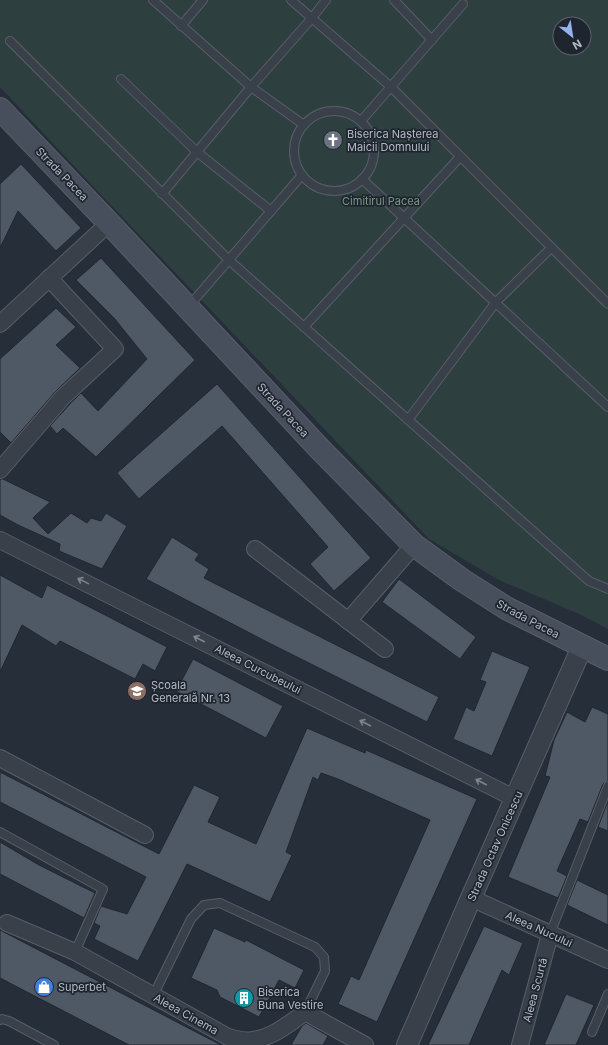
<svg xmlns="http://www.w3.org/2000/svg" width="608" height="1045" viewBox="0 0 608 1045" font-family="Inter,sans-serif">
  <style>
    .green { fill: #2e3f40; fill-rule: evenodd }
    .building { fill: #4f5865; stroke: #212731 }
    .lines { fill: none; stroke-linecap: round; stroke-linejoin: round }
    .service-casing { stroke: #585e68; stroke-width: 10 }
    .minor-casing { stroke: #585e68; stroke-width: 18 }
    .tertiary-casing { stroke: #585e68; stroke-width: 22 }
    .secondary-casing { stroke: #585e68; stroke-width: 24 }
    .service { stroke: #39404a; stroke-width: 8 }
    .minor { stroke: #39404a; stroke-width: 16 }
    .tertiary { stroke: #39404a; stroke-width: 20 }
    .secondary { stroke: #484f5c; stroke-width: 22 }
    .oneway { stroke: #7d848e }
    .labels { text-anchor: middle; stroke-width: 3.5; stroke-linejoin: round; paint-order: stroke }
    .poi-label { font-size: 11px; fill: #b5bbc5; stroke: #1f252f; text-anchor: start }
    .street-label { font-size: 11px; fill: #b5bbc5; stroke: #1f252f }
    .park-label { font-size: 11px; fill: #769880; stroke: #1f252f }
  </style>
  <rect width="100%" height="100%" fill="#262e39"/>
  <path class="green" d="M0,0H608V629L579,614L499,580L429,539L107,201L0,87ZM560,24H584V48H560Z"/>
  <g class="building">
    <path d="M21,164L81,228L56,251L18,211L0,248V184Z"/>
    <path d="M101,258L195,360L96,457L63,428L57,434L50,426L69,405L81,393L98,411L147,359L114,318L76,280Z"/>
    <path d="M56,308L76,327L56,345L80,368L55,392L11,443L0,432V359Z"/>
    <path d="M217,384L371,558L334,591L310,564L328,547L222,426L139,499L117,473Z"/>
    <path d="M0,479H3L50,502L33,518L48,534L71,513L87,523L91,518L101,521L106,513L127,526L102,569L59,551L60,544L18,525L0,515Z"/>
    <path d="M172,537L199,554L195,560L209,569L204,578L439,697L427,722L267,642L146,579Z"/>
    <path d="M0,575L42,598L47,585L167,647L155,671L143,664L135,679L60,641L56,646L22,625L0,672Z"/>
    <path d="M399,579L476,637L460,659L382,602Z"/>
    <path d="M492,651L530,667L492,756L453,739L466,707L474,711L486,682L480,680Z"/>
    <path d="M193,659L283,706L266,738L176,691Z"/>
    <path d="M592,707L608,714V781L603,784L588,822L580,819L557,871L567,876L558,898L508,877L550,777L545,776L554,740L567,712L585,722Z"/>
    <path d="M307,728L365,753L366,750L477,799L377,1022L338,1004L351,976L359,980L430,820L338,779L321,773L318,780L313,777L286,852L292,855L270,902L187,864L138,961L94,939L100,926L94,923L101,906L127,914L146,877L0,802V772L159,854L194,785L220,797L208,822L256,844Z"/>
    <path d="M608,801V831L598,827Z"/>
    <path d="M0,842L39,865L95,893L84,918L0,874Z"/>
    <path d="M577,880L608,895V925L567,905Z"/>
    <path d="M484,926L523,943L509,975L502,970L469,1045H428Z"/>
    <path d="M214,928L245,942L246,940L304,970L295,988L279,980L259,1017L220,997L217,990L191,978Z"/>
    <path d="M0,930L221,1045H129L0,978Z"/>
    <path d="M566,994L594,1005L576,1045H544Z"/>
    <path d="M306,1023L328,1036L323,1045H291L302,1026Z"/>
  </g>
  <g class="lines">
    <defs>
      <g id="service">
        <path d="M153,0L251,87L304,125"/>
        <path d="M291,0L391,87L608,304"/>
        <path d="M394,0L432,40"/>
        <path d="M181,26L203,0"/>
        <path d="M10,41L229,260L589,581L608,589"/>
        <path d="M121,79L197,152L271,211"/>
        <circle cx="334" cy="151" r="40"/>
        <path d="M361,121L463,4"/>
        <path d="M362,179L608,407"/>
        <path d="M162,194L251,87L312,18L326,0"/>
        <path d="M189,306L302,175"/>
        <path d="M304,327L460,157"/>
        <path d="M408,420L496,302L551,248"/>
        <path d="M0,832L103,889L75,952"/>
        <path d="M550,934L608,786"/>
        <path d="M153,996L191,919L204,905L220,903L315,947L324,957L325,971L305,1012"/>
        <path d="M0,1020L2,1019L9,1021L54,1045"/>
        <path d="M592,1032L608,994"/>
      </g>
      <g id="minor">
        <path d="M0,324L109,223"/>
        <path d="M0,470L62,398L115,349L49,278"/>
        <path d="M0,540L516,799"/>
        <path d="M255,549L385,649"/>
        <path d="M348,621L414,545"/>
        <path d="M0,758L145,835"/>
        <path d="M471,898L608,960"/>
        <path d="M7,923L75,952L228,1037C236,1039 245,1042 253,1040C273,1037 289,1024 305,1012L365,1045"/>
        <path d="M520,1045L550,934"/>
      </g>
      <path id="tertiary" d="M407,1045L471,898L582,647"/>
      <path id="secondary" d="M0,109L109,223L317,446L414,545L462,580L506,608L608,659"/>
    </defs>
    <use href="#service" class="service-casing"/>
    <use href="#minor" class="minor-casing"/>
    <use href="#tertiary" class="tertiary-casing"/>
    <use href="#secondary" class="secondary-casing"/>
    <use href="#service" class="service"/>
    <use href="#minor" class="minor"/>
    <use href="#tertiary" class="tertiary"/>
    <use href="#secondary" class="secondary"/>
  </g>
  <defs><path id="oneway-shaft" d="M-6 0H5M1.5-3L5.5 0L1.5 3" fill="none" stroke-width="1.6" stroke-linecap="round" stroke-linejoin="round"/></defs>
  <g class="oneway">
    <use href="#oneway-shaft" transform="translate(83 581) rotate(-154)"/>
    <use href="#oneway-shaft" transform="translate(199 639) rotate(-153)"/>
    <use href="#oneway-shaft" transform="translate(365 723) rotate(-153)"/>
    <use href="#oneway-shaft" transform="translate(481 782) rotate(-153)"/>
  </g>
  <defs>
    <symbol id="church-disc" viewBox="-11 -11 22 22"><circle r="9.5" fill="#6b7280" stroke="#1f252f"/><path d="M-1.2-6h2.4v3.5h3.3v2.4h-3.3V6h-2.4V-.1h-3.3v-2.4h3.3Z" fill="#fff"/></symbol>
    <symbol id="school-disc" viewBox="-11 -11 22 22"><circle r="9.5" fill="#8d6e63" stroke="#1f252f"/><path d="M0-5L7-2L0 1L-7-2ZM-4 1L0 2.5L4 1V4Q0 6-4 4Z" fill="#fff"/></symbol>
    <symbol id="shop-disc" viewBox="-11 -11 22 22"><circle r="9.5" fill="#3f7fe0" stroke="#1f252f"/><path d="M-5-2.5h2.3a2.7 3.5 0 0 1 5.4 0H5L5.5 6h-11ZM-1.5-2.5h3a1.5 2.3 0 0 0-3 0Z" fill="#fff"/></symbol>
    <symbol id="building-disc" viewBox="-11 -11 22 22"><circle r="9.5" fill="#0f9aa8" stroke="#1f252f"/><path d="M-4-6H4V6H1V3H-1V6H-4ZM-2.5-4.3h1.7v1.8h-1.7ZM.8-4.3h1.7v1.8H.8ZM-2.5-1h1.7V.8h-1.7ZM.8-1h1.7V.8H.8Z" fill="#fff"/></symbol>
  </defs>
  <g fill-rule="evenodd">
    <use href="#church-disc" x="322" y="129" width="22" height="22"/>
    <use href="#school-disc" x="126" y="680" width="22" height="22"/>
    <use href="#shop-disc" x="33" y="976" width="22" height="22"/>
    <use href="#building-disc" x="233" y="987" width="22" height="22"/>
  </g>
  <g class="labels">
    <g class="poi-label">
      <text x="347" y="138">Biserica Nașterea<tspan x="347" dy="13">Maicii Domnului</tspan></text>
      <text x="151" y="689">Școala<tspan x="151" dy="13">Generală Nr. 13</tspan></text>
      <text x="58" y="991">Superbet</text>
      <text x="258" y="996">Biserica<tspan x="258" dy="13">Buna Vestire</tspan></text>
    </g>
    <g class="street-label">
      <text transform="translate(62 174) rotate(46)" y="4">Strada Pacea</text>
      <text transform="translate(283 410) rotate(47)" y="4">Strada Pacea</text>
      <text transform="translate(528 619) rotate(28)" y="4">Strada Pacea</text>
      <text transform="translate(258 669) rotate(27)" y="4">Aleea Curcubeului</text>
      <text transform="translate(495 846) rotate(-66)" y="4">Strada Octav Onicescu</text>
      <text transform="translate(539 929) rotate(24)" y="4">Aleea Nucului</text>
      <text transform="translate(535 990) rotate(-75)" y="4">Aleea Scurtă</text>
      <text transform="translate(186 1014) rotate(29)" y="4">Aleea Cinema</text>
    </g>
    <g class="park-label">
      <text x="381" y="205">Cimitirul Pacea</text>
    </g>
  </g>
  <g transform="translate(572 36) rotate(150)"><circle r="19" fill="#1f252f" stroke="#5b616b"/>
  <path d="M0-3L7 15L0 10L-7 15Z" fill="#95b2eb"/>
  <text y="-6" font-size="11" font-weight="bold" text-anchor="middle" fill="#b5bbc5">N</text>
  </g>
</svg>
